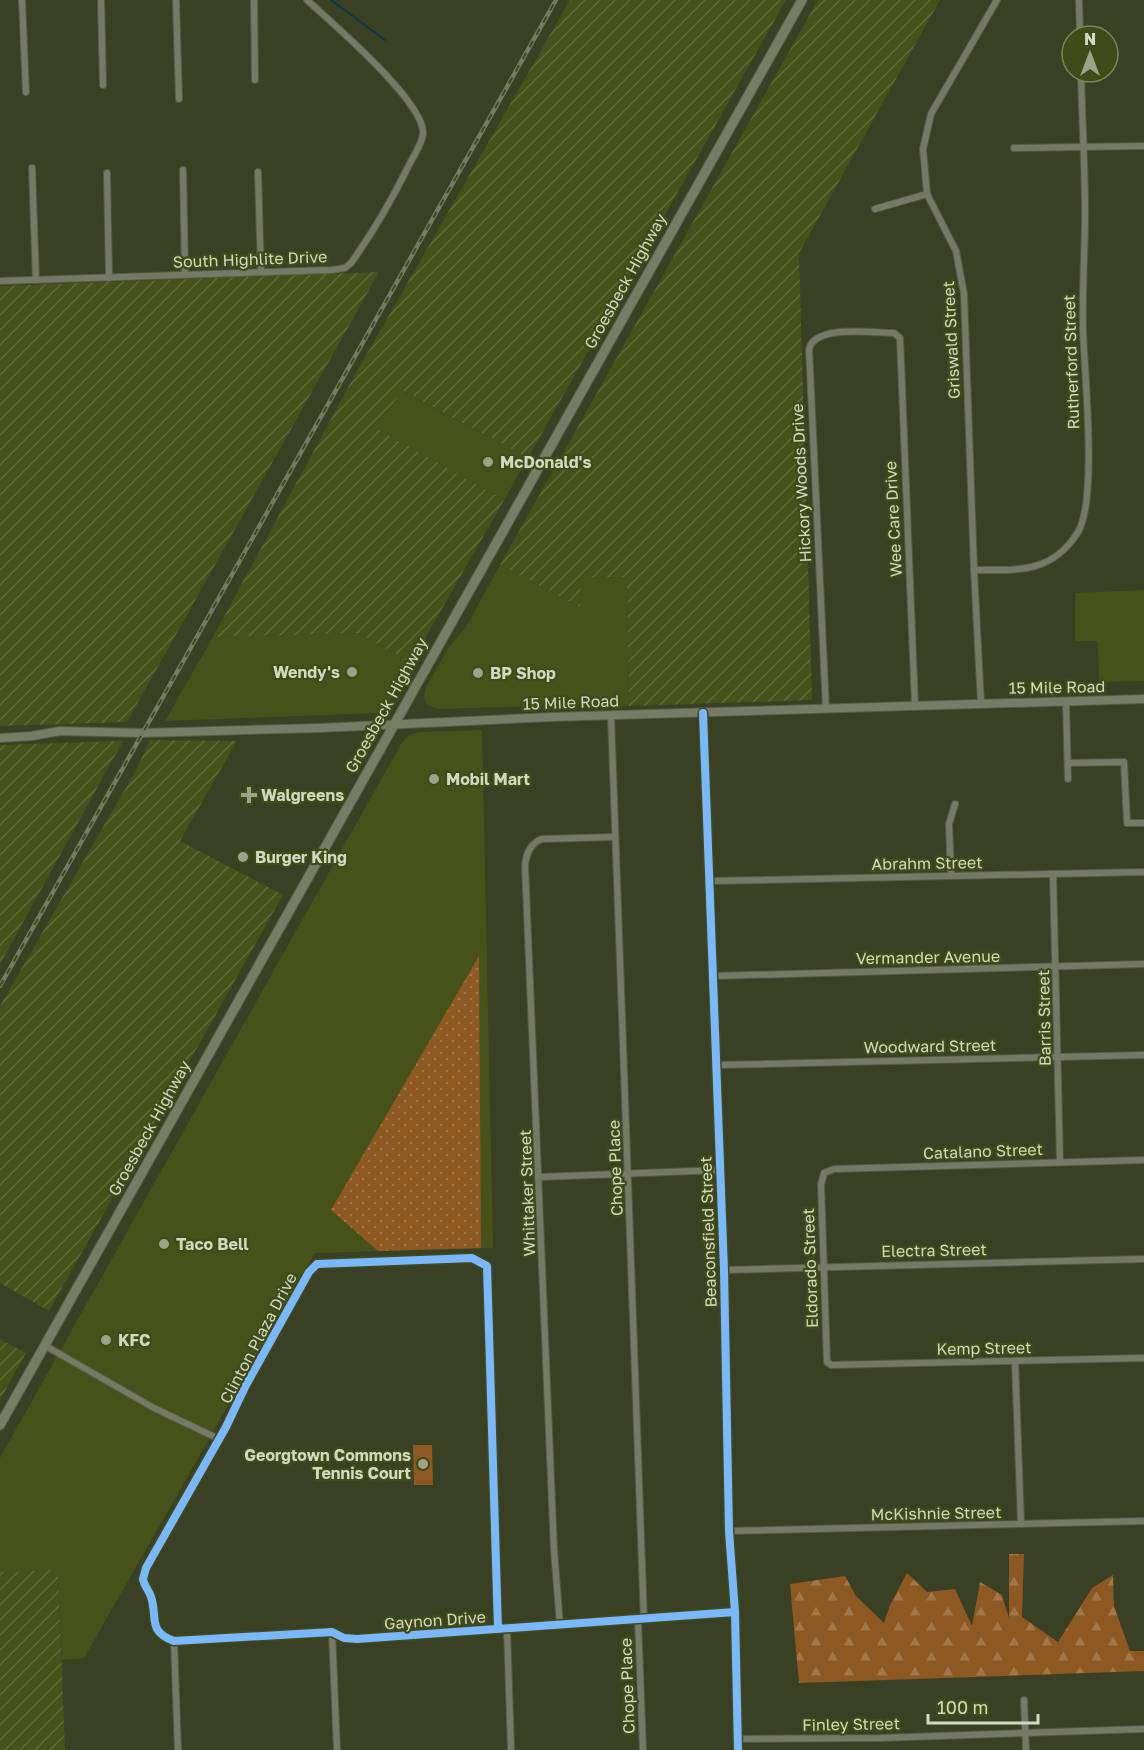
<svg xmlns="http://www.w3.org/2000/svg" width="1144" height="1750" viewBox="0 0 1144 1750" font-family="'Golos Text',sans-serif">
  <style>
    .built { fill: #46521a }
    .industrial { fill: url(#industrial-furrows) }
    .grass { fill: url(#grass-dots) }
    .forest { fill: url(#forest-firs) }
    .garden { fill: #8d5821 }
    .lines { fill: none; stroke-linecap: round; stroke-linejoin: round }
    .stream { stroke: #0c374c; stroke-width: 2 }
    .minor-casing { stroke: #575c46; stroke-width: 8 }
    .tertiary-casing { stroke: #575c46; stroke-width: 9 }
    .secondary-casing { stroke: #575c46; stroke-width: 10 }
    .primary-casing { stroke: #575c46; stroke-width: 11 }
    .minor { stroke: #757965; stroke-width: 6 }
    .tertiary { stroke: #757965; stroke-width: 7 }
    .secondary { stroke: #767c65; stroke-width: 8 }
    .primary { stroke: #777c65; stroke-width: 9 }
    .rail-casing { stroke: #767a65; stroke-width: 4.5 }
    .rail { stroke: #404b19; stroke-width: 2; stroke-dasharray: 7; stroke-linecap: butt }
    .cycleway-casing { stroke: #404b19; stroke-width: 11 }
    .cycleway { stroke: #7ab7fb; stroke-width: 8 }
    .poi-dot { fill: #9ca389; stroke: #404b19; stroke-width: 2 }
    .labels { text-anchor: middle; stroke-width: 4.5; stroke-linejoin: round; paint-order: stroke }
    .street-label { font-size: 16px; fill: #d1d9bf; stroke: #404b19 }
    .poi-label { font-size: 16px; font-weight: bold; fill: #d1d9bf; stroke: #404b19; text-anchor: start }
  </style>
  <defs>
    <pattern id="industrial-furrows" width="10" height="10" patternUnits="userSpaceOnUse" patternTransform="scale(1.5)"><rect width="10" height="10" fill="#46521a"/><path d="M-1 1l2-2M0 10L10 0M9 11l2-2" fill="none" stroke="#606a3a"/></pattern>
    <pattern id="grass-dots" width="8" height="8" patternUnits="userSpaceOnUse" patternTransform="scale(1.5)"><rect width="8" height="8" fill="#8d5821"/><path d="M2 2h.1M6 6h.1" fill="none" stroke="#a1774a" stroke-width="1.8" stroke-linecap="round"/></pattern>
    <pattern id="forest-firs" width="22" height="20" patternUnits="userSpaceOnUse" patternTransform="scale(1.5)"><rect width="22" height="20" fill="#8d5821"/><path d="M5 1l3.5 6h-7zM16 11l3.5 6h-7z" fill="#a1774a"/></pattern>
  </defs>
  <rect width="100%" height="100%" fill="#3a4024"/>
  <g class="built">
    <path d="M400,390L528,458L504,500L378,429Z"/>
    <path d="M500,565L580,607L581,578L627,577L629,706L595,707L591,704L439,709L428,705L424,698L426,687L449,647L466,627Z"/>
    <path d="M1144,590V681L1099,682L1098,641H1075V593Z"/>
    <path d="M359,633L411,663L387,705L377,713L165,721L213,637Z"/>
    <path d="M482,730L493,1248L315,1253L84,1658L62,1660L58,1571L0,1572V1458L401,744L408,736L420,732Z"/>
  </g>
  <g class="industrial">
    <path d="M570,0H786L528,458L401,390L378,429L504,500L411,663L359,633L213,637L357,371Z"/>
    <path d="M818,0H940L799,253L812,700L629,706L627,577L581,578L580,607L500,565Z"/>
    <path d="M379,272L127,722L0,726V286Z"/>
    <path d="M150,740L237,741L180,841L283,895L49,1311L0,1283V1006L136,770Z"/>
    <path d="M123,741L0,964V745Z"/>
    <path d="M0,1339L26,1353L0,1400Z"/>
    <path d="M58,1570L65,1750H0V1572Z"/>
  </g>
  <path class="grass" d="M479,956L481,1248L378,1251L331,1210Z"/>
  <path class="forest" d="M1009,1554H1024L1022,1617L1058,1642L1092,1588L1113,1575L1114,1606L1130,1651H1144V1671L799,1683L790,1584L845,1576L856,1596L884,1623L890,1605L907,1573L927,1592L955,1589L972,1626L980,1582L1002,1595L1009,1618Z"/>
  <path class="garden" d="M413,1445H432L433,1485H414Z"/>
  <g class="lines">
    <path class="stream" d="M331,0L385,40"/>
    <defs>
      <g id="minor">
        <path d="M22,0L26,92"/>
        <path d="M101,0L103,85"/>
        <path d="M176,0L179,99"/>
        <path d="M254,0L255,80"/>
        <path d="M1079,0L1080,36"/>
        <path d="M1014,148L1144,146"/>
        <path d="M32,168L36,280"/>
        <path d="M183,170L185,274"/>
        <path d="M258,172L261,272"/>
        <path d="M107,173L109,278"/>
        <path d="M875,209L927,194"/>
        <path d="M0,281L331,270L345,268L351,263C374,231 393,198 410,163C414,155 422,144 423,134C426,103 331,22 307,0"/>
        <path d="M974,570C1017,570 1052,574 1078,532C1098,498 1084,372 1083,328C1082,290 1085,252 1085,214C1085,166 1082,119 1081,72"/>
        <path d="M1066,702L1068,779"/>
        <path d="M981,704L974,570L964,294L956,251L927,194L923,149L931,114L997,0"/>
        <path d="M826,709L809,349C815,324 873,333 894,333L900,338L915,706"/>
        <path d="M611,716L644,1620"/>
        <path d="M1068,763L1124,762L1127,823H1144"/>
        <path d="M1053,874L1060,1162"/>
        <path d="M951,876L949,824L955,804"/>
        <path d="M710,881L1144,872"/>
        <path d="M713,976L1144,964"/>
        <path d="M717,1065L1144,1055"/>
        <path d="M1144,1160L834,1169L824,1173L821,1185L827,1362L831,1365L1144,1358"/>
        <path d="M540,1177L720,1170"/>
        <path d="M724,1270L1144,1259"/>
        <path d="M44,1345L154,1408L219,1439"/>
        <path d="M1015,1361L1021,1524"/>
        <path d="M729,1531L1144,1521"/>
        <path d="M638,1620L643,1750"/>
        <path d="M560,1625L554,1550L525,866C526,854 531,843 542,839L614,837"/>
        <path d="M498,1629L487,1266L472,1258L317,1264L309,1272L245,1387L226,1427L146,1568L143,1579C144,1586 149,1590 151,1597C158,1618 147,1631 174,1641L332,1632L344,1638L357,1639L735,1612"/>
        <path d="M507,1629L511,1750"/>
        <path d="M332,1632L337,1750"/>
        <path d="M174,1641L178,1750"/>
        <path d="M1024,1700L1026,1750"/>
        <path d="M738,1739L880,1738L1144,1729"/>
      </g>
      <path id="tertiary" d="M703,713L724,1270L729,1531L735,1612L738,1750"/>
      <path id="secondary" d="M0,738L32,736L60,731L143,733L320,728L552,717L1144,699"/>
      <path id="primary" d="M0,1425L802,0"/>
    </defs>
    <use href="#minor" class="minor-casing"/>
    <use href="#tertiary" class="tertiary-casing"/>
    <use href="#secondary" class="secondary-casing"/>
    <use href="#primary" class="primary-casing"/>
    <use href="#minor" class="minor"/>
    <use href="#tertiary" class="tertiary"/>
    <use href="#secondary" class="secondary"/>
    <use href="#primary" class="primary"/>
    <defs>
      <path id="rail" d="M0,986L556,0"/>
    </defs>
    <use href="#rail" class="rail-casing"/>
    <use href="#rail" class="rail"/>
    <defs>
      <g id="cycleway">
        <path d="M703,713L724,1270L729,1531L735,1612L738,1750"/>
        <path d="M498,1629L487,1266L472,1258L317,1264L309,1272L245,1387L226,1427L146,1568L143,1579C144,1586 149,1590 151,1597C158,1618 147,1631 174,1641L332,1632L344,1638L357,1639L735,1612"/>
      </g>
    </defs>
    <use href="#cycleway" class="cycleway-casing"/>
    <use href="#cycleway" class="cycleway"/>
  </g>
  <g class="poi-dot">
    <circle cx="488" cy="462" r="6"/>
    <circle cx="352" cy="672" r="6"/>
    <circle cx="478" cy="673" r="6"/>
    <circle cx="434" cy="779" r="6"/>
    <path d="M246 786h6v6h6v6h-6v6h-6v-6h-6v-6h6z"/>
    <circle cx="243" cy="857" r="6"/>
    <circle cx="164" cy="1244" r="6"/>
    <circle cx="106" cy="1340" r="6"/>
    <circle cx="423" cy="1464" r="6"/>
  </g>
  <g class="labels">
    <g class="street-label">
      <text transform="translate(250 259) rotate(-2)" y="6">South Highlite Drive</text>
      <text transform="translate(625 281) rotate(-61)" y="6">Groesbeck Highway</text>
      <text transform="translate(951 340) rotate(-93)" y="6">Griswald Street</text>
      <text transform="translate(1071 362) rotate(-92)" y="6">Rutherford Street</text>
      <text transform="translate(801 483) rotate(-93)" y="6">Hickory Woods Drive</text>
      <text transform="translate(893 519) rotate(-93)" y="6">Wee Care Drive</text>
      <text transform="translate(1057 687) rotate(-1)" y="6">15 Mile Road</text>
      <text transform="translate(571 702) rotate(-2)" y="6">15 Mile Road</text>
      <text transform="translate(386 705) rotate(-61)" y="6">Groesbeck Highway</text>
      <text transform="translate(927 863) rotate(-1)" y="6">Abrahm Street</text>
      <text transform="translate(928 957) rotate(-1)" y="6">Vermander Avenue</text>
      <text transform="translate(1044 1018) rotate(-91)" y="6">Barris Street</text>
      <text transform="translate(930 1046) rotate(-1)" y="6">Woodward Street</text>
      <text transform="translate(149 1128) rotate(-61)" y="6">Groesbeck Highway</text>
      <text transform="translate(983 1151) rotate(-2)" y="6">Catalano Street</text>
      <text transform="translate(615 1168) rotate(-92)" y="6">Chope Place</text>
      <text transform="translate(527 1193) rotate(-92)" y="6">Whittaker Street</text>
      <text transform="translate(708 1232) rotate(-92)" y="6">Beaconsfield Street</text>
      <text transform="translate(934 1250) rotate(-1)" y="6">Electra Street</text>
      <text transform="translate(810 1268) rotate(-92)" y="6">Eldorado Street</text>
      <text transform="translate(258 1338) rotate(-62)" y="6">Clinton Plaza Drive</text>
      <text transform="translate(984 1348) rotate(-1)" y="6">Kemp Street</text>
      <text transform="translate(936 1513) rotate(-1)" y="6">McKishnie Street</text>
      <text transform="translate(435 1620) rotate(-4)" y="6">Gaynon Drive</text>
      <text transform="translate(627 1686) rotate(-92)" y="6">Chope Place</text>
      <text transform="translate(851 1724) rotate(-1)" y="6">Finley Street</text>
    </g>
    <g class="poi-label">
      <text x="500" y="468">McDonald's</text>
      <text x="340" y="678" text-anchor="end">Wendy's</text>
      <text x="490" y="679">BP Shop</text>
      <text x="446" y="785">Mobil Mart</text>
      <text x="261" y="801">Walgreens</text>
      <text x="255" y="863">Burger King</text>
      <text x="176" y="1250">Taco Bell</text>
      <text x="118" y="1346">KFC</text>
      <text x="411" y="1461" text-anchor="end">Georgtown Commons<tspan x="411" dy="18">Tennis Court</tspan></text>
    </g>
  </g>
  <g transform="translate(1090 54)"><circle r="28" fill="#404b19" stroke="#7a845b" stroke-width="1.5"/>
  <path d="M0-4.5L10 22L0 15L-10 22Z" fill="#9ca389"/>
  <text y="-9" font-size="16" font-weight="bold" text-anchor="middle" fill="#d1d9bf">N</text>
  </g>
  <path d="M928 1714v9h110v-9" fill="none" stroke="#d1d9bf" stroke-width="3"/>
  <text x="937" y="1714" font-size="18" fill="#d1d9bf" stroke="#404b19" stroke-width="4.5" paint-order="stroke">100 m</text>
</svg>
